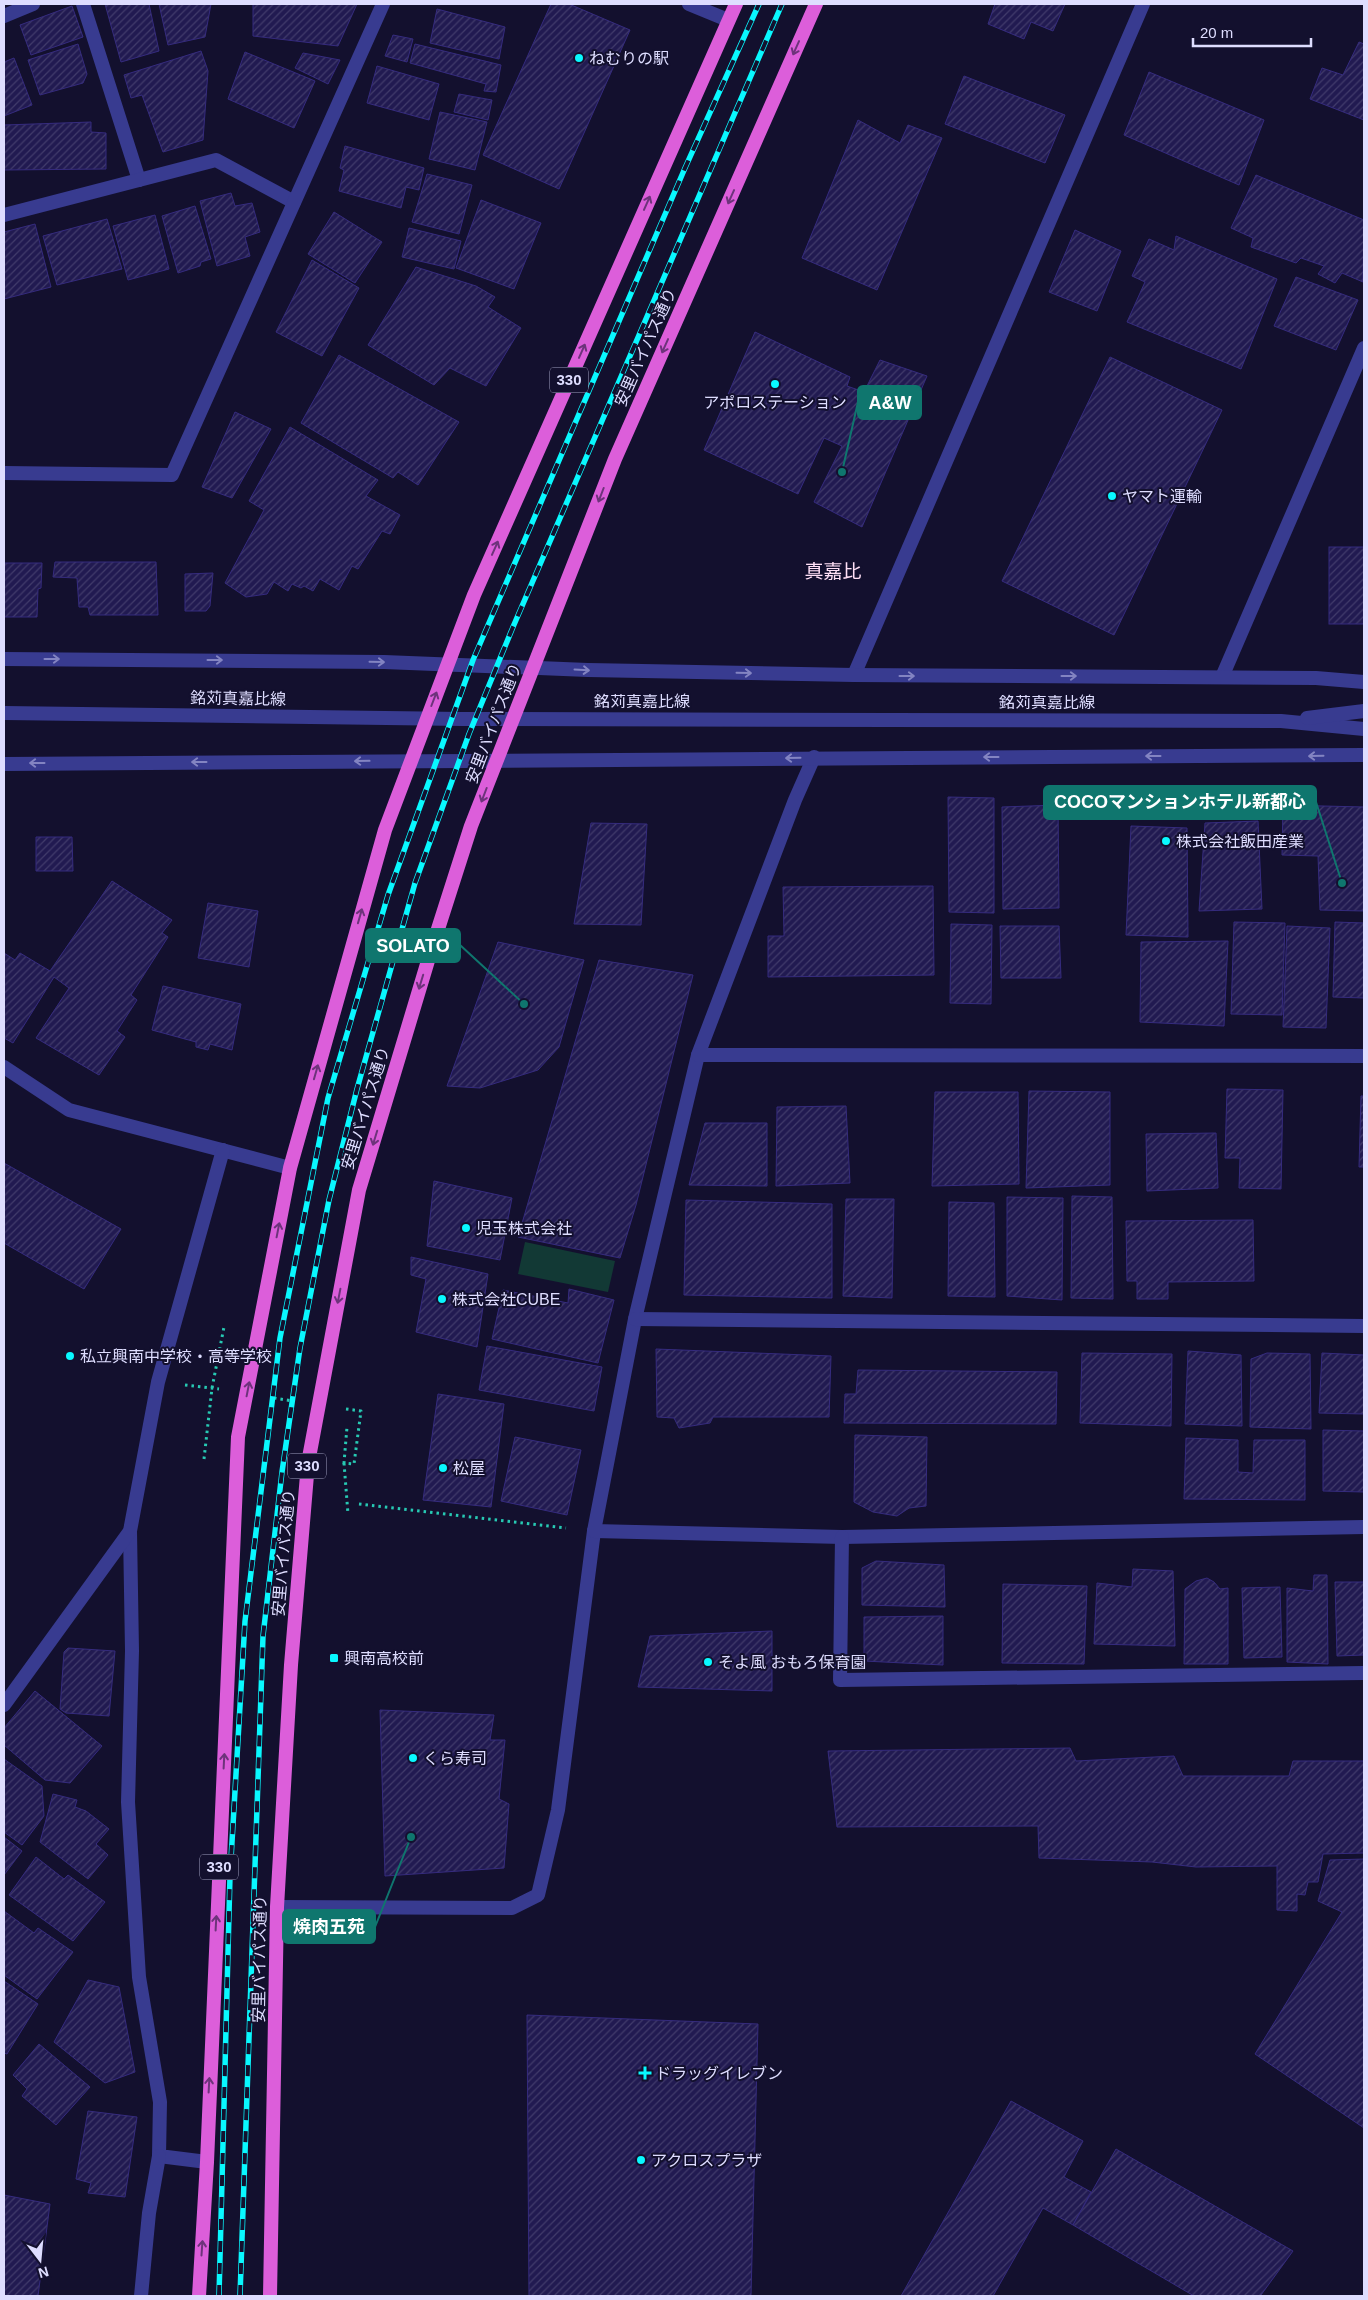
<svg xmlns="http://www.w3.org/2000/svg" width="1368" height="2300" viewBox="0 0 1368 2300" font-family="Arial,'Noto Sans JP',sans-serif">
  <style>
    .grass { fill: #123935 }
    .building { fill: url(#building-hatch); stroke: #352b7e }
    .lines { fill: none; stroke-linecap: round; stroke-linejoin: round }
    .path { stroke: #27c9b3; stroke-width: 3; stroke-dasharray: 2.5 4; stroke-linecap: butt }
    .service { stroke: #383b90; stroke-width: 14 }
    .minor { stroke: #383b90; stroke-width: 14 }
    .tertiary { stroke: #383b90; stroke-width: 14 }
    .trunk { stroke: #dc5eda; stroke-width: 14 }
    .rail-casing { stroke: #09f8ff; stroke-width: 5.5 }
    .rail { stroke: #13102e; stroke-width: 4; stroke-dasharray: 11; stroke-linecap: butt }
    .oneway { stroke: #6d337b }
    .oneway2 { stroke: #8384c2 }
    .poi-dot { fill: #09f8ff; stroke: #13102e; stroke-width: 2 }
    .labels { text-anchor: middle; stroke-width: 4; stroke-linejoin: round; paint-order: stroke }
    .shield { fill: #13102e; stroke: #a1a0c0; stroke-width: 1 }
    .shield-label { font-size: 15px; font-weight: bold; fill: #deddff }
    .poi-label { font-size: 16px; fill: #deddff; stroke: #13102e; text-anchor: start }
    .street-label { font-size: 16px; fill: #deddff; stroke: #13102e }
    .quarter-label { font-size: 19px; fill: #ffdff6; stroke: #13102e }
    .leader { fill: none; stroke: #0f766e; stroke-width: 2 }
    .callout-dot { fill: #0f766e; stroke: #13102e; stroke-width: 2 }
    .callout { fill: #0f766e; stroke: #0f766e; stroke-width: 2 }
    .callout-label { font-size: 18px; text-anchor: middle; font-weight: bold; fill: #fff }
  </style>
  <defs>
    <pattern id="building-hatch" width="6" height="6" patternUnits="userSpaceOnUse" patternTransform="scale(1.25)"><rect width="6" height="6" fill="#211a51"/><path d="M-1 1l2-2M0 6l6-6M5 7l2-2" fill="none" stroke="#413b6b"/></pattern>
  </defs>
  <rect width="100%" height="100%" fill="#13102e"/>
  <path class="grass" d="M525,1242L615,1261L608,1292L518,1274Z"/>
  <g class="building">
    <path d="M105,4H149L159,51L121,62Z"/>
    <path d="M159,4H211L205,37L168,45Z"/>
    <path d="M253,4H357L338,46L253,36Z"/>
    <path d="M551,4H569L630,30L559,189L483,155Z"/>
    <path d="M995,4H1065L1053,31L1031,22L1024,39L988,24Z"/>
    <path d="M72,6L83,37L31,55L20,25Z"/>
    <path d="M437,9L505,27L499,59L430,43Z"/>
    <path d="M393,35L413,39L407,62L385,56Z"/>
    <path d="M1359,42L1364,44V120L1310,99L1322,68L1343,75Z"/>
    <path d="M78,44L87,74L83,83L40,95L28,60Z"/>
    <path d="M415,44L501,65L496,92L484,91L486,84L410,63Z"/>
    <path d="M201,51L208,71L203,140L163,152L142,95L131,98L124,75Z"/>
    <path d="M245,52L315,81L294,128L228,99Z"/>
    <path d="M303,53L340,60L328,84L295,68Z"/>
    <path d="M14,58L32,105L4,116V62Z"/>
    <path d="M377,66L439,84L429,120L367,103Z"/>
    <path d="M1149,72L1264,120L1239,185L1124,135Z"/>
    <path d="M964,76L1065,115L1045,163L945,124Z"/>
    <path d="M459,94L492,100L488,120L454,112Z"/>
    <path d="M440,112L487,122L475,170L429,159Z"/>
    <path d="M858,120L900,143L908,125L942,138L877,290L802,258Z"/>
    <path d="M91,122V132L106,133V169L4,170V125Z"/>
    <path d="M345,146L424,168L419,190L406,187L401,208L339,191L344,170L340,168Z"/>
    <path d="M427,174L472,185L459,234L412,222Z"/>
    <path d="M1256,175L1364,220L1363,282L1342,273L1335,283L1318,274L1324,266L1301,258L1296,263L1251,247L1253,238L1231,228Z"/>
    <path d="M231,193L235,206L252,203L260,232L245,237L250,256L217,266L200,201Z"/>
    <path d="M481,200L541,223L514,289L456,268Z"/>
    <path d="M195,206L211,259L201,262L200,266L178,273L162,216Z"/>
    <path d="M334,212L382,242L355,283L308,254Z"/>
    <path d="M155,215L169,269L128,280L113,226Z"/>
    <path d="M107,219L122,269L57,285L43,236Z"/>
    <path d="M35,224L51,287L4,299V232Z"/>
    <path d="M409,228L461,241L454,269L402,257Z"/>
    <path d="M1075,230L1121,251L1097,311L1049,292Z"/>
    <path d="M1176,236L1277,279L1241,369L1127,322L1145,282L1132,276L1149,239L1174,250Z"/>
    <path d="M312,260L359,288L322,356L276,332Z"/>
    <path d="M416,267L476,286L495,297L488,307L521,328L486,386L450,368L434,385L368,345Z"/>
    <path d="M1296,277L1358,300L1336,350L1274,326Z"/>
    <path d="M755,332L850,377L847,386L864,392L880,360L927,376L862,527L814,502L842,446L824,438L798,494L704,450Z"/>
    <path d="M339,355L459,422L418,485L398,472L393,478L301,423Z"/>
    <path d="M1110,357L1222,410L1114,635L1002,581Z"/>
    <path d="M235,412L271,429L232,498L202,487Z"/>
    <path d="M290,427L378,480L366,496L400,515L390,534L382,531L358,569L352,566L339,590L320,579L313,591L304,586L301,588L292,584L288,591L274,582L267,594L246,597L225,583L264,510L249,501Z"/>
    <rect x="1329" y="547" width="35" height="77"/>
    <path d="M55,562H156L158,615H90L88,607H79L77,578L53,577Z"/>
    <path d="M4,563H42L41,588L38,589L37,617H4Z"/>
    <path d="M213,573L210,606L206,611H185V574Z"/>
    <path d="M948,797L994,798V913L949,912Z"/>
    <path d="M1058,805L1059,908L1003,909L1002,807Z"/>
    <path d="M1283,805L1364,807V911L1320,910L1318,856L1282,855Z"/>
    <path d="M1258,821L1262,909L1199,911L1205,823Z"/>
    <path d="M591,823L647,824L641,925L574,924Z"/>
    <path d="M1131,826L1187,828L1188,937L1126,935Z"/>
    <path d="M36,837H72L73,871H36Z"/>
    <path d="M112,881L172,920L162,933L168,937L131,995L137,1000L117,1031L125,1037L99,1075L36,1038L69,988L54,977L13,1043L4,1038V953L15,960L20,953L50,971Z"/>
    <path d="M933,886L934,975L768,977V936H784L783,887Z"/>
    <path d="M208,903L258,911L249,967L198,958Z"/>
    <path d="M1234,922L1285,923L1282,1015L1231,1014Z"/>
    <path d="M1335,922L1364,923V998L1333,997Z"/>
    <path d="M951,924L992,925L991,1004L950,1003Z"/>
    <path d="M1000,926H1059L1061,978H1001Z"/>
    <path d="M1287,926L1330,928L1326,1028L1283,1027Z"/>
    <path d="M1228,941L1224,1026L1140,1022L1141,942Z"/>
    <path d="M498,942L584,960L559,1047L538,1070L480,1088L447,1086Z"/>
    <path d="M599,960L693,975L636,1205L620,1258L518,1237Z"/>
    <path d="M163,986L241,1004L232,1050L210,1044L208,1050L196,1047V1042L152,1030Z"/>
    <path d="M1227,1089L1283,1090L1281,1189L1239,1188L1240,1158H1225Z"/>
    <path d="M1029,1091L1110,1092V1185L1026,1188Z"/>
    <path d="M935,1092H1018L1019,1184L932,1186Z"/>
    <path d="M1361,1096H1364V1167H1359Z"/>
    <path d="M846,1106L850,1183L776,1186L777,1107Z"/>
    <path d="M705,1123H767V1186L689,1185Z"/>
    <path d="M1216,1133L1218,1188L1147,1191L1146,1134Z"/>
    <path d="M4,1163L121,1229L84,1289L4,1243Z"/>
    <path d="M434,1181L512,1198L500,1260L427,1246Z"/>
    <path d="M1072,1196L1112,1197L1113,1299L1071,1298Z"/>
    <path d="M1007,1197L1063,1198L1062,1300L1007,1296Z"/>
    <path d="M846,1199H894L892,1298L843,1296Z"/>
    <path d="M686,1200L832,1204V1298L684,1295Z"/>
    <path d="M949,1202L994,1203L995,1297L948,1296Z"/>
    <path d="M1253,1220L1254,1281L1168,1282V1299H1137V1281H1127L1126,1221Z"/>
    <path d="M411,1257L488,1274L477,1347L416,1332L426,1279L411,1275Z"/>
    <path d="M569,1289L614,1300L598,1363L492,1339L503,1290L568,1303Z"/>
    <path d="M487,1346L602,1367L594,1411L479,1390Z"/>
    <path d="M656,1349L831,1356L829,1417H713L710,1423L679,1428L674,1418L657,1417Z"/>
    <path d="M1188,1351L1241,1355L1242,1426L1185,1424Z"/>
    <path d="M1082,1353L1172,1354L1171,1426L1080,1423Z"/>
    <path d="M1267,1353L1310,1354L1311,1429L1250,1427L1251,1359Z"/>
    <path d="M1322,1353L1364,1355V1414L1319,1413Z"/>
    <path d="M858,1370L1057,1372L1056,1424L844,1423L845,1394H856Z"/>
    <path d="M438,1394L504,1404L491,1507L423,1500Z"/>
    <path d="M1323,1430L1364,1431V1492L1323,1491Z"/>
    <path d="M855,1435L927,1437L926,1506L909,1508L897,1516L873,1512L854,1502Z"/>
    <path d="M515,1437L581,1450L567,1515L501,1501Z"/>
    <path d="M1186,1438L1238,1440V1472L1253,1473L1254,1440H1305V1500L1184,1499Z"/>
    <path d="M876,1561L944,1565L945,1607L862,1605V1568Z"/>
    <path d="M1133,1569L1173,1571L1175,1646L1094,1644L1097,1583L1132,1587Z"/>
    <path d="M1314,1575H1327L1328,1664L1287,1662V1588L1313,1591Z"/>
    <path d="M1207,1578L1214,1582L1220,1589L1228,1588V1664H1184L1185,1589L1196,1581Z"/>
    <path d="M1335,1582H1364V1655L1337,1656Z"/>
    <path d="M1003,1584L1087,1586L1084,1664L1002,1663Z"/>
    <path d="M1280,1587L1282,1657L1244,1658L1242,1588Z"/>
    <path d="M943,1616V1665L864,1661V1617Z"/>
    <path d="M772,1631V1691L638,1687L650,1636Z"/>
    <path d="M68,1648L115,1651L109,1716L66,1713L60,1709L64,1652Z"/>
    <path d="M35,1691L102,1746L70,1783L45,1780L4,1745V1728Z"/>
    <path d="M380,1710L494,1715L490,1740H505L499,1799L509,1804L504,1868L385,1876Z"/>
    <path d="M1070,1748L1076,1761L1174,1756L1183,1776H1289L1293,1761H1364V1853L1323,1854L1318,1882H1308L1305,1895L1297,1894V1911L1277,1910V1866L1196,1867L1152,1862L1039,1858L1038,1826L837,1827L828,1751Z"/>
    <path d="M4,1759L42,1786L44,1816L22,1845L4,1832Z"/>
    <path d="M53,1794L77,1800L75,1807L86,1811L109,1829L96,1844L108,1855L88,1879L40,1842Z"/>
    <path d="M4,1837L22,1851L4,1875Z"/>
    <path d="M36,1857L64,1879L68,1875L105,1902L73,1941L9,1895Z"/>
    <path d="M1364,1859V2128L1255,2054L1342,1912L1318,1901L1330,1860Z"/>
    <path d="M4,1911L34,1933L38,1928L73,1952L37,1999L4,1975Z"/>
    <path d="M88,1980L119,1987L135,2072L105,2083L54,2042Z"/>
    <path d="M4,1981L38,2004L7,2054L4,2053Z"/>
    <path d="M527,2015L758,2024L751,2296H529Z"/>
    <path d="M39,2044L90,2087L56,2125L22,2096L27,2089L13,2075Z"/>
    <path d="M1011,2101L1083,2141L1064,2177L1091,2192L1073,2225L1043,2208L993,2296H901Z"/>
    <path d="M88,2111L137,2117L125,2197L88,2193L91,2183L76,2179Z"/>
    <path d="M1116,2149L1293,2251L1261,2295L1262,2296H1194L1073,2225Z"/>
    <path d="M4,2195L50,2204L38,2296H4Z"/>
  </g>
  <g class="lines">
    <g class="path">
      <path d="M185,1385L219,1389"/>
      <path d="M274,1398L293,1401"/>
      <path d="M346,1409L361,1411L354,1464L344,1463L347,1427"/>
      <path d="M204,1459L212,1388L224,1327"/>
      <path d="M344,1463L348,1514"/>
      <path d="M359,1504L566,1528"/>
    </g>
    <path class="service" d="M277,1907L512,1908L538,1895L558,1810L594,1531"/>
    <g class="minor">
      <path d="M83,4L139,180"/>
      <path d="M689,4L728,20"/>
      <path d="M4,16L33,4"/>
      <path d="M4,215L216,160L294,202"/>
      <path d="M4,473L172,475L383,4"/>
      <path d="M854,675L1143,4"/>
      <path d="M1222,677L1364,348"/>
      <path d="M814,757L795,800L698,1055L635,1319L594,1531L842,1537L1364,1527"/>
      <path d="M698,1055L1364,1056"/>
      <path d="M4,1067L69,1110L290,1168"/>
      <path d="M635,1319L1364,1326"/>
      <path d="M130,1531L132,1651L128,1802L139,1977L160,2102L159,2156L207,2162"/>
      <path d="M842,1537L840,1680L1364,1673"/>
      <path d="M4,1705L130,1531L158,1382L223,1150"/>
      <path d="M141,2296L149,2213L159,2156"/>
    </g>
    <g class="tertiary">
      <path d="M4,659L384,662L588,670L854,675L1316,678L1364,682"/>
      <path d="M4,713L461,719L1281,721L1364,729"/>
      <path d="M1307,718L1364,711"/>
      <path d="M4,764L1364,755"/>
    </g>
    <g class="trunk">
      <path d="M199,2296L207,2162L238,1437L290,1168L385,830L474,595L736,4"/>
      <path d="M270,2296L277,1907L291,1665L308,1463L359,1190L430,954L471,826L615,459L816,4"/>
    </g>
    <defs>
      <g id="rail">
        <path d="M219,2296L230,1876L245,1621L280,1338L328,1098L388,895L473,660L685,168L759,4"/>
        <path d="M240,2296L263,1636L282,1472L300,1348L329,1200L357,1089L415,883L469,734L513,627L782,4"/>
      </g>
    </defs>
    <use href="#rail" class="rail-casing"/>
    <use href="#rail" class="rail"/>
  </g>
  <defs><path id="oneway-shaft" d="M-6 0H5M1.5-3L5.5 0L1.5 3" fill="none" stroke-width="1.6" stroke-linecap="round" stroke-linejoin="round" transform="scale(1.25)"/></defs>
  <g class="oneway">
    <use href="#oneway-shaft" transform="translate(796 48) rotate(114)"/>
    <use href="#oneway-shaft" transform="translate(731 197) rotate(114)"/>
    <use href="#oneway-shaft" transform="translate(647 203) rotate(-66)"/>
    <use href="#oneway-shaft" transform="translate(665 346) rotate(114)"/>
    <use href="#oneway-shaft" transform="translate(582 351) rotate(-66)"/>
    <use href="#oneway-shaft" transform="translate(601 495) rotate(111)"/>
    <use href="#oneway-shaft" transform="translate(495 548) rotate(-66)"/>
    <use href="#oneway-shaft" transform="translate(434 699) rotate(-69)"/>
    <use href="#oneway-shaft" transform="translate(484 795) rotate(111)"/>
    <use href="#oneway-shaft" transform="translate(360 916) rotate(-74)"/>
    <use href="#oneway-shaft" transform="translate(421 982) rotate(107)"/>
    <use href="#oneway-shaft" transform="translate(316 1072) rotate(-74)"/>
    <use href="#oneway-shaft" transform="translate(375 1138) rotate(107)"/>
    <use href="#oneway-shaft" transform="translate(278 1230) rotate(-79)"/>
    <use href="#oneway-shaft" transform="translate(339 1296) rotate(101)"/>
    <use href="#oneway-shaft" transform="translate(248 1389) rotate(-79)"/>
    <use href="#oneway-shaft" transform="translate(224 1761) rotate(-87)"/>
    <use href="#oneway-shaft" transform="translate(216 1923) rotate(-87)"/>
    <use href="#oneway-shaft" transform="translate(209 2085) rotate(-87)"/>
    <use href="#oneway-shaft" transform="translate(202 2248) rotate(-86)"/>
  </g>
  <g class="oneway2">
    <use href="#oneway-shaft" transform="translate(52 659)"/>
    <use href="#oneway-shaft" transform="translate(215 660)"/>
    <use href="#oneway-shaft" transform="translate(377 662) rotate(1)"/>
    <use href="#oneway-shaft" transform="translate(582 670) rotate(3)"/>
    <use href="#oneway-shaft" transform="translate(744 673) rotate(1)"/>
    <use href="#oneway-shaft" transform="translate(907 676)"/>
    <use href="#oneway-shaft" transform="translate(1069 676)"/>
    <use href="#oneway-shaft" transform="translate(1153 756) rotate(180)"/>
    <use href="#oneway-shaft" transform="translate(1316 756) rotate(179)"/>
    <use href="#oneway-shaft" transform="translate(991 757) rotate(180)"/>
    <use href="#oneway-shaft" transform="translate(793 758) rotate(179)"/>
    <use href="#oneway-shaft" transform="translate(362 761) rotate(179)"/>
    <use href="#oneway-shaft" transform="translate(199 762) rotate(180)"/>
    <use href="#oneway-shaft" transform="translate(37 763) rotate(180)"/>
  </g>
  <g class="poi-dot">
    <circle cx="579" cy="58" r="5"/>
    <circle cx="775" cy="384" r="5"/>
    <circle cx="1112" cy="496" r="5"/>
    <circle cx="1166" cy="841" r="5"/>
    <circle cx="466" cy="1228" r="5"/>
    <circle cx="442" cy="1299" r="5"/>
    <circle cx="70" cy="1356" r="5"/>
    <circle cx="443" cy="1468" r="5"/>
    <rect x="329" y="1653" width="10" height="10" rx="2.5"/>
    <circle cx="708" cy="1662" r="5"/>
    <circle cx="413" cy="1758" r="5"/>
    <path d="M642.5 2065.5h5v5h5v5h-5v5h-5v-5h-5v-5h5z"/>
    <circle cx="641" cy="2160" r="5"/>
  </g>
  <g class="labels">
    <g class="shield">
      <rect x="550" y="367.5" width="38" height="25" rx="4"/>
      <rect x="288" y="1453.5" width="38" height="25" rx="4"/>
      <rect x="200" y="1854.5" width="38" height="25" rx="4"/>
    </g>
    <g class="shield-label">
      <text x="569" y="385">330</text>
      <text x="307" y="1471">330</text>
      <text x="219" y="1872">330</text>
    </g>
    <g class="poi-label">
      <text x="589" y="64">ねむりの駅</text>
      <text x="775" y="408" text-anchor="middle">アポロステーション</text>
      <text x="1122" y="502">ヤマト運輸</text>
      <text x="1176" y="847">株式会社飯田産業</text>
      <text x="476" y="1234">児玉株式会社</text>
      <text x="452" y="1305">株式会社CUBE</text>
      <text x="80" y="1362">私立興南中学校・高等学校</text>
      <text x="453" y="1474">松屋</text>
      <text x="344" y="1664">興南高校前</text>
      <text x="718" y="1668">そよ風 おもろ保育園</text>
      <text x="423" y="1764">くら寿司</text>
      <text x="655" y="2079">ドラッグイレブン</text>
      <text x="651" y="2166">アクロスプラザ</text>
    </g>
    <g class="street-label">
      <text transform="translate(645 347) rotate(-66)" y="6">安里バイパス通り</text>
      <text transform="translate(238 698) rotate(1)" y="6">銘苅真嘉比線</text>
      <text x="642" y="707">銘苅真嘉比線</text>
      <text x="1047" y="708">銘苅真嘉比線</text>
      <text transform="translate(493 723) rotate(-69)" y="6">安里バイパス通り</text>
      <text transform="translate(365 1108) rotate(-73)" y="6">安里バイパス通り</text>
      <text transform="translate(283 1553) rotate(-85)" y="6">安里バイパス通り</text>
      <text transform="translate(259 1959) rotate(-89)" y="6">安里バイパス通り</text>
    </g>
    <g class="quarter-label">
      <text x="833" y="578">真嘉比</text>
    </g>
  </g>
  <path class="leader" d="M842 472L858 402M1342 883L1316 802M524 1004L460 945M411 1837L375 1927"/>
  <g class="callout-dot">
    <circle cx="842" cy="472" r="5"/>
    <circle cx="1342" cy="883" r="5"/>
    <circle cx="524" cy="1004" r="5"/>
    <circle cx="411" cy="1837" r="5"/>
  </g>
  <g class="callout">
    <rect x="858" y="386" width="63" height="33" rx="5"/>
    <rect x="1044" y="786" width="272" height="33" rx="5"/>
    <rect x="366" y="929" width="94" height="33" rx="5"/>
    <rect x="283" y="1910" width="92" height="33" rx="5"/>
  </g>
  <g class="callout-label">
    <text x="890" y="409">A&amp;W</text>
    <text x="1180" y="808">COCOマンションホテル新都心</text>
    <text x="413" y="952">SOLATO</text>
    <text x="329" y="1933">焼肉五苑</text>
  </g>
  <rect width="1368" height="2300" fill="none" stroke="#deddff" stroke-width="10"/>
  <g transform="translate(40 2260) rotate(164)" stroke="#13102e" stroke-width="4" paint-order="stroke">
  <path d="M0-4L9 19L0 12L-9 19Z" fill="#deddff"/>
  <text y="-8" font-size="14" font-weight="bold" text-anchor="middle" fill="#deddff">N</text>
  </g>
  <path d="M1193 38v8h118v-8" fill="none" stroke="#deddff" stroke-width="2.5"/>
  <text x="1200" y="38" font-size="15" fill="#deddff" stroke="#13102e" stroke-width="4" paint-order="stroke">20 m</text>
</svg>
